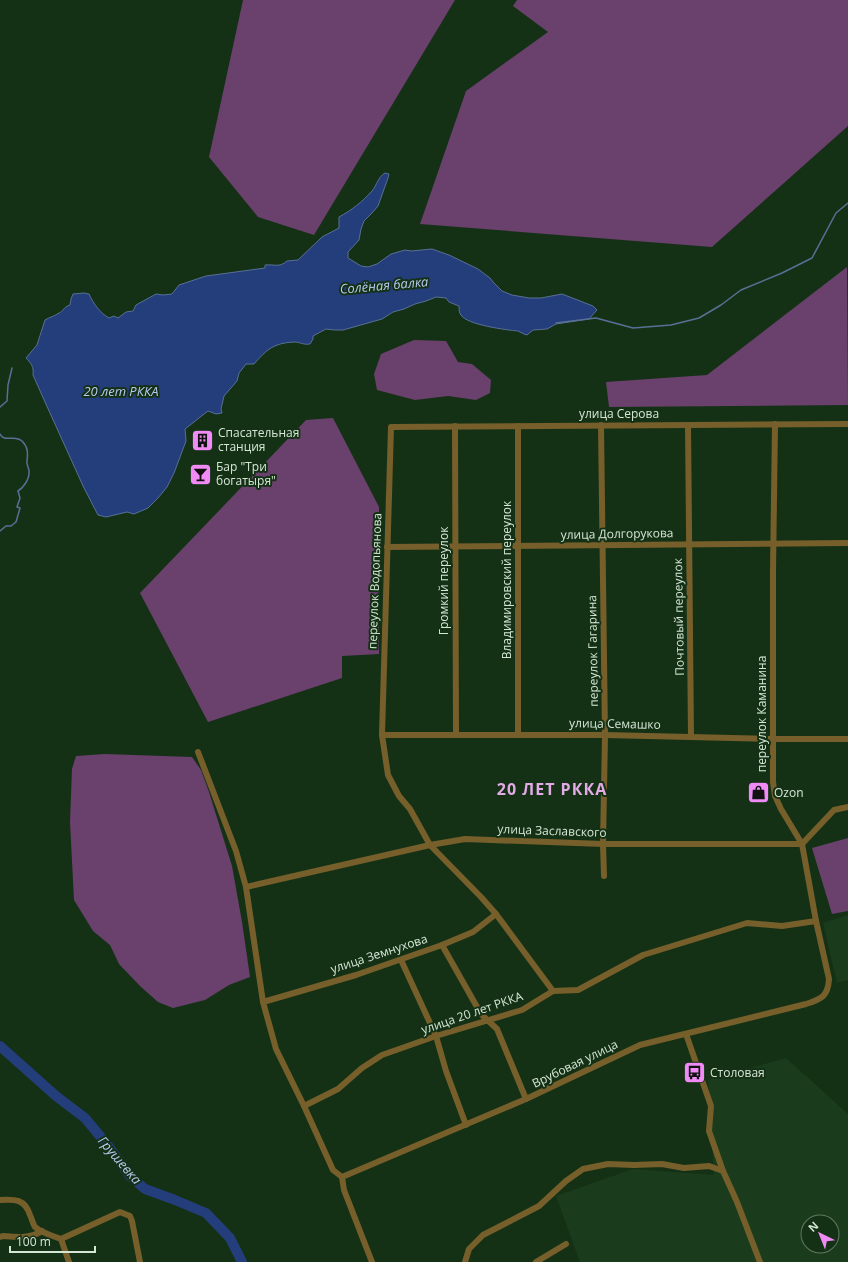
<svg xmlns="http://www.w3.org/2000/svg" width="848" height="1262" viewBox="0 0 848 1262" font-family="'Open Sans',sans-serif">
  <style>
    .built { fill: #1a3c1c; fill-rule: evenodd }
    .green { fill: #6a406d }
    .water { fill: #243d7b; stroke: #597096 }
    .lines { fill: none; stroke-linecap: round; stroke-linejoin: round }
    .stream { stroke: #597096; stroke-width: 1.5 }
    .river { stroke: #243d7b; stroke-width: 10 }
    .minor { stroke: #765f2a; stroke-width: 6 }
    .labels { text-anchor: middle; stroke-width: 4; stroke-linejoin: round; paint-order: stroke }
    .street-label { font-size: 12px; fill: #d5e6d5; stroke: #143116 }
    .poi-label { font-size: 12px; fill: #d5e6d5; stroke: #143116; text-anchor: start }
    .water-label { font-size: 13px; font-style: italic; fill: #b8caef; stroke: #143116 }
    .district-label { font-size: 16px; font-weight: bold; letter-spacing: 1px; fill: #e2abe5; stroke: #143116 }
  </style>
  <rect width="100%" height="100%" fill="#143116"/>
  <g class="built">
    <path d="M848,915V980L837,983L823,923Z"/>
    <path d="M786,1058L848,1114V1262H580L556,1196L633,1169L714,1175L708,1080ZM808,1222H832V1246H808Z"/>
  </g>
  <g class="green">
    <path d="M243,0H455L314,235L258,217L209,157Z"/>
    <path d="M517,0H848V126L712,247L420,224L466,91L548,32L513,6Z"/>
    <path d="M847,267L848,405L609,407L606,382L707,375Z"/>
    <path d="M414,340L446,341L458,362L472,364L491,380L490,393L476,400L448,396L415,400L377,390L374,374L381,354Z"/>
    <path d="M333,418L379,507V654L342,656V678L208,722L140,593L306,420Z"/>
    <path d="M105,754L192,757L201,770L209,792L232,866L242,922L250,977L229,985L205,1000L173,1008L158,1002L140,986L119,964L110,945L93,931L74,900L70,822L72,769L76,756Z"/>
    <path d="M848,838V911L832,914L812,848Z"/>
  </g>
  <path class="water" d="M385,173L389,174L388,178L378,206L372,213L364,221L361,229L359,240L348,252V258L361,266L368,267L377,264L391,254L405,250L411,251L432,249L449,255L478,269L490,278L494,283L502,291L512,295L529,298H541L562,294L593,306L597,310L589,319L556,324L547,329L533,330L527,335L524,334L518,331C507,330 467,325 461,315C459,313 459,309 459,306L449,302L446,298L436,297L426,301L415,304L404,309L393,312L382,319L343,330H335L326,329L313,336V339L310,344C302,345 301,342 294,342C274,343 267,349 254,364H246L239,373L237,381L224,396L221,409L222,413L216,414L208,411L185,429L186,441L174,473L167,487L158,498L148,508L134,514L127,512L106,517L98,515L84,488L45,402L33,375C34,367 31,363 26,358L37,345L45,320C50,317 55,316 59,313C64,311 63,307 70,305L71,299L73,294L84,293L89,294C93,303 100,313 109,318L114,316L118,318L126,312L133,311L136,305L156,294L163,295L172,294L179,285L206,276L265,268V265C275,264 279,268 287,261L298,260L322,237L339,228V217C352,210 362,202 372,191C377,185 378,177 385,173Z"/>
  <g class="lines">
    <g class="stream">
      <path d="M556,323L596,318L633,328L671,325L699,318L721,305L741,290L782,273L812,258L836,213L848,203"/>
      <path d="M0,407L7,401L8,385L12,368"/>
      <path d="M0,434C4,443 15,434 22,441C28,447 28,453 27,461C26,465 30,469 29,473C29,480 23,488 18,491L20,498L17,507L20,508L16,522L11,526H6L0,531"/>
    </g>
    <path class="river" d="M0,1046L56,1096L85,1118L109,1147L130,1176L145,1189L175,1200L206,1213L230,1238L242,1262"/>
    <g class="minor">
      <path d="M601,425L605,735L603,844L604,876"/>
      <path d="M688,425L691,737"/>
      <path d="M455,426L456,735"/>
      <path d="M387,547L848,543"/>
      <path d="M382,735H605L774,739H848"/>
      <path d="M518,735V426"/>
      <path d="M198,752L236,851L246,887L263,1002L276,1049L304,1106L333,1170L342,1177L344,1190L372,1262"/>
      <path d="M246,887L430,845L465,839L603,844H802L834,810L848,807"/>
      <path d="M442,945L481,1014L497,1029L526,1099"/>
      <path d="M401,960L436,1036L446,1071L466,1125"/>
      <path d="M553,991L496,914L481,897L430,845L410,809L399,796L388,775L382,735L391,427L848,424"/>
      <path d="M263,1002L356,975L442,945L473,932L496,914"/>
      <path d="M686,1034L711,1106L709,1131L723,1171L737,1202L760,1262"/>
      <path d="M304,1106L338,1089L362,1068L382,1055L436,1036L522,1010L553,991L578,990L643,955L747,923L782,926L816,921"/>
      <path d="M342,1177L526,1099L640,1045L806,1004C822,999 828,996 829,979L816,921L802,844L781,809L775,796L773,782V571L775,424"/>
      <path d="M0,1200C15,1199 25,1199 30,1215C32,1219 33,1224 35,1227C42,1233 53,1236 61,1239L120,1212L130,1216L132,1221L140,1262"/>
      <path d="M0,1237L3,1236C16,1237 30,1239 42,1231"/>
      <path d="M61,1239L69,1262"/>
      <path d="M465,1262L469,1249L483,1235L539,1206L566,1181L583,1169L608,1164L634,1165L662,1164L684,1168L709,1166L723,1171"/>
      <path d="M536,1262L566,1244"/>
    </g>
  </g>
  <defs>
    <symbol id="building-square" viewBox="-11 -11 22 22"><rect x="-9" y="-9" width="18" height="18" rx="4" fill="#f08bf6" stroke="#143116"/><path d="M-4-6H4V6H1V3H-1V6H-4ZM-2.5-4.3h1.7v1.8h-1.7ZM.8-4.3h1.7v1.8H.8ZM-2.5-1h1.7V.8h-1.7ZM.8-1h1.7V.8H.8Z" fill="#111"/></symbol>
    <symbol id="bar-square" viewBox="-11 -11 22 22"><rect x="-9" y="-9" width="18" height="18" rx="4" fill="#f08bf6" stroke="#143116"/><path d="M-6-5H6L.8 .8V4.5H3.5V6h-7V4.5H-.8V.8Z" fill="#111"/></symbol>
    <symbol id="shop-square" viewBox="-11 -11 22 22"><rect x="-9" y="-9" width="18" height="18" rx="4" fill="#f08bf6" stroke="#143116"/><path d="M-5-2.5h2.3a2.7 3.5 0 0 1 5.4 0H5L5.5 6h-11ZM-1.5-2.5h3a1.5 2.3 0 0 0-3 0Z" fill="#111"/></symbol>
    <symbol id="bus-square" viewBox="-11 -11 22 22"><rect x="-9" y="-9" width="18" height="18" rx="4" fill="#f08bf6" stroke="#143116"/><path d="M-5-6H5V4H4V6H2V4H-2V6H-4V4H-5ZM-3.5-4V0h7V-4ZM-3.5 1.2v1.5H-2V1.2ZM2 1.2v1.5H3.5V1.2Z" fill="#111"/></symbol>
  </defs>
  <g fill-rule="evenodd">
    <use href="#building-square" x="190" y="428" width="25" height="25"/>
    <use href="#bar-square" x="188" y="462" width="25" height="25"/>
    <use href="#shop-square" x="746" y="780" width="25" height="25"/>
    <use href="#bus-square" x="682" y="1060" width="25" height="25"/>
  </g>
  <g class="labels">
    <g class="street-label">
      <text x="619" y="418">улица Серова</text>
      <text transform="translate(617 534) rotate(-1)" y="4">улица Долгорукова</text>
      <text transform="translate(507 580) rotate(-90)" y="4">Владимировский переулок</text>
      <text transform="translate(375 581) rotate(-88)" y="4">переулок Водопьянова</text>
      <text transform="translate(444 581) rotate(-90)" y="4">Громкий переулок</text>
      <text transform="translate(679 617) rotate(-91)" y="4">Почтовый переулок</text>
      <text transform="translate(593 651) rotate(-91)" y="4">переулок Гагарина</text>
      <text transform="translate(762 714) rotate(-90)" y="4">переулок Каманина</text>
      <text transform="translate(615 724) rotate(1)" y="4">улица Семашко</text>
      <text transform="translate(552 831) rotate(2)" y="4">улица Заславского</text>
      <text transform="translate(379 954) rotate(-18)" y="4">улица Земнухова</text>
      <text transform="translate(472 1013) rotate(-19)" y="4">улица 20 лет РККА</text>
      <text transform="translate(575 1064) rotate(-26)" y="4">Врубовая улица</text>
    </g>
    <g class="poi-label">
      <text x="218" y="437">Спасательная<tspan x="218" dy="14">станция</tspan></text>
      <text x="216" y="471">Бар "Три<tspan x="216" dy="14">богатыря"</tspan></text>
      <text x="774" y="797">Ozon</text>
      <text x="710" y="1077">Столовая</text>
    </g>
    <g class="water-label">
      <text transform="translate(384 285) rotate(-5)" y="5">Солёная балка</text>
      <text x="121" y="396">20 лет РККА</text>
      <text transform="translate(120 1160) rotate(49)" y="5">Грушевка</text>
    </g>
    <g class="district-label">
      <text x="552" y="795">20 ЛЕТ РККА</text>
    </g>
  </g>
  <g transform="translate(820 1234) rotate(317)"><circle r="19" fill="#143116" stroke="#617962"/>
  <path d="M0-3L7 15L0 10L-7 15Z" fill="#f08bf6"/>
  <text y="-6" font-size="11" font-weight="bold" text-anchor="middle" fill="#d5e6d5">N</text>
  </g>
  <path d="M10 1246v6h85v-6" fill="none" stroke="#d5e6d5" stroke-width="2"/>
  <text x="16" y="1246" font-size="12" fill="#d5e6d5" stroke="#143116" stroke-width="3" paint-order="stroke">100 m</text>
</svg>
